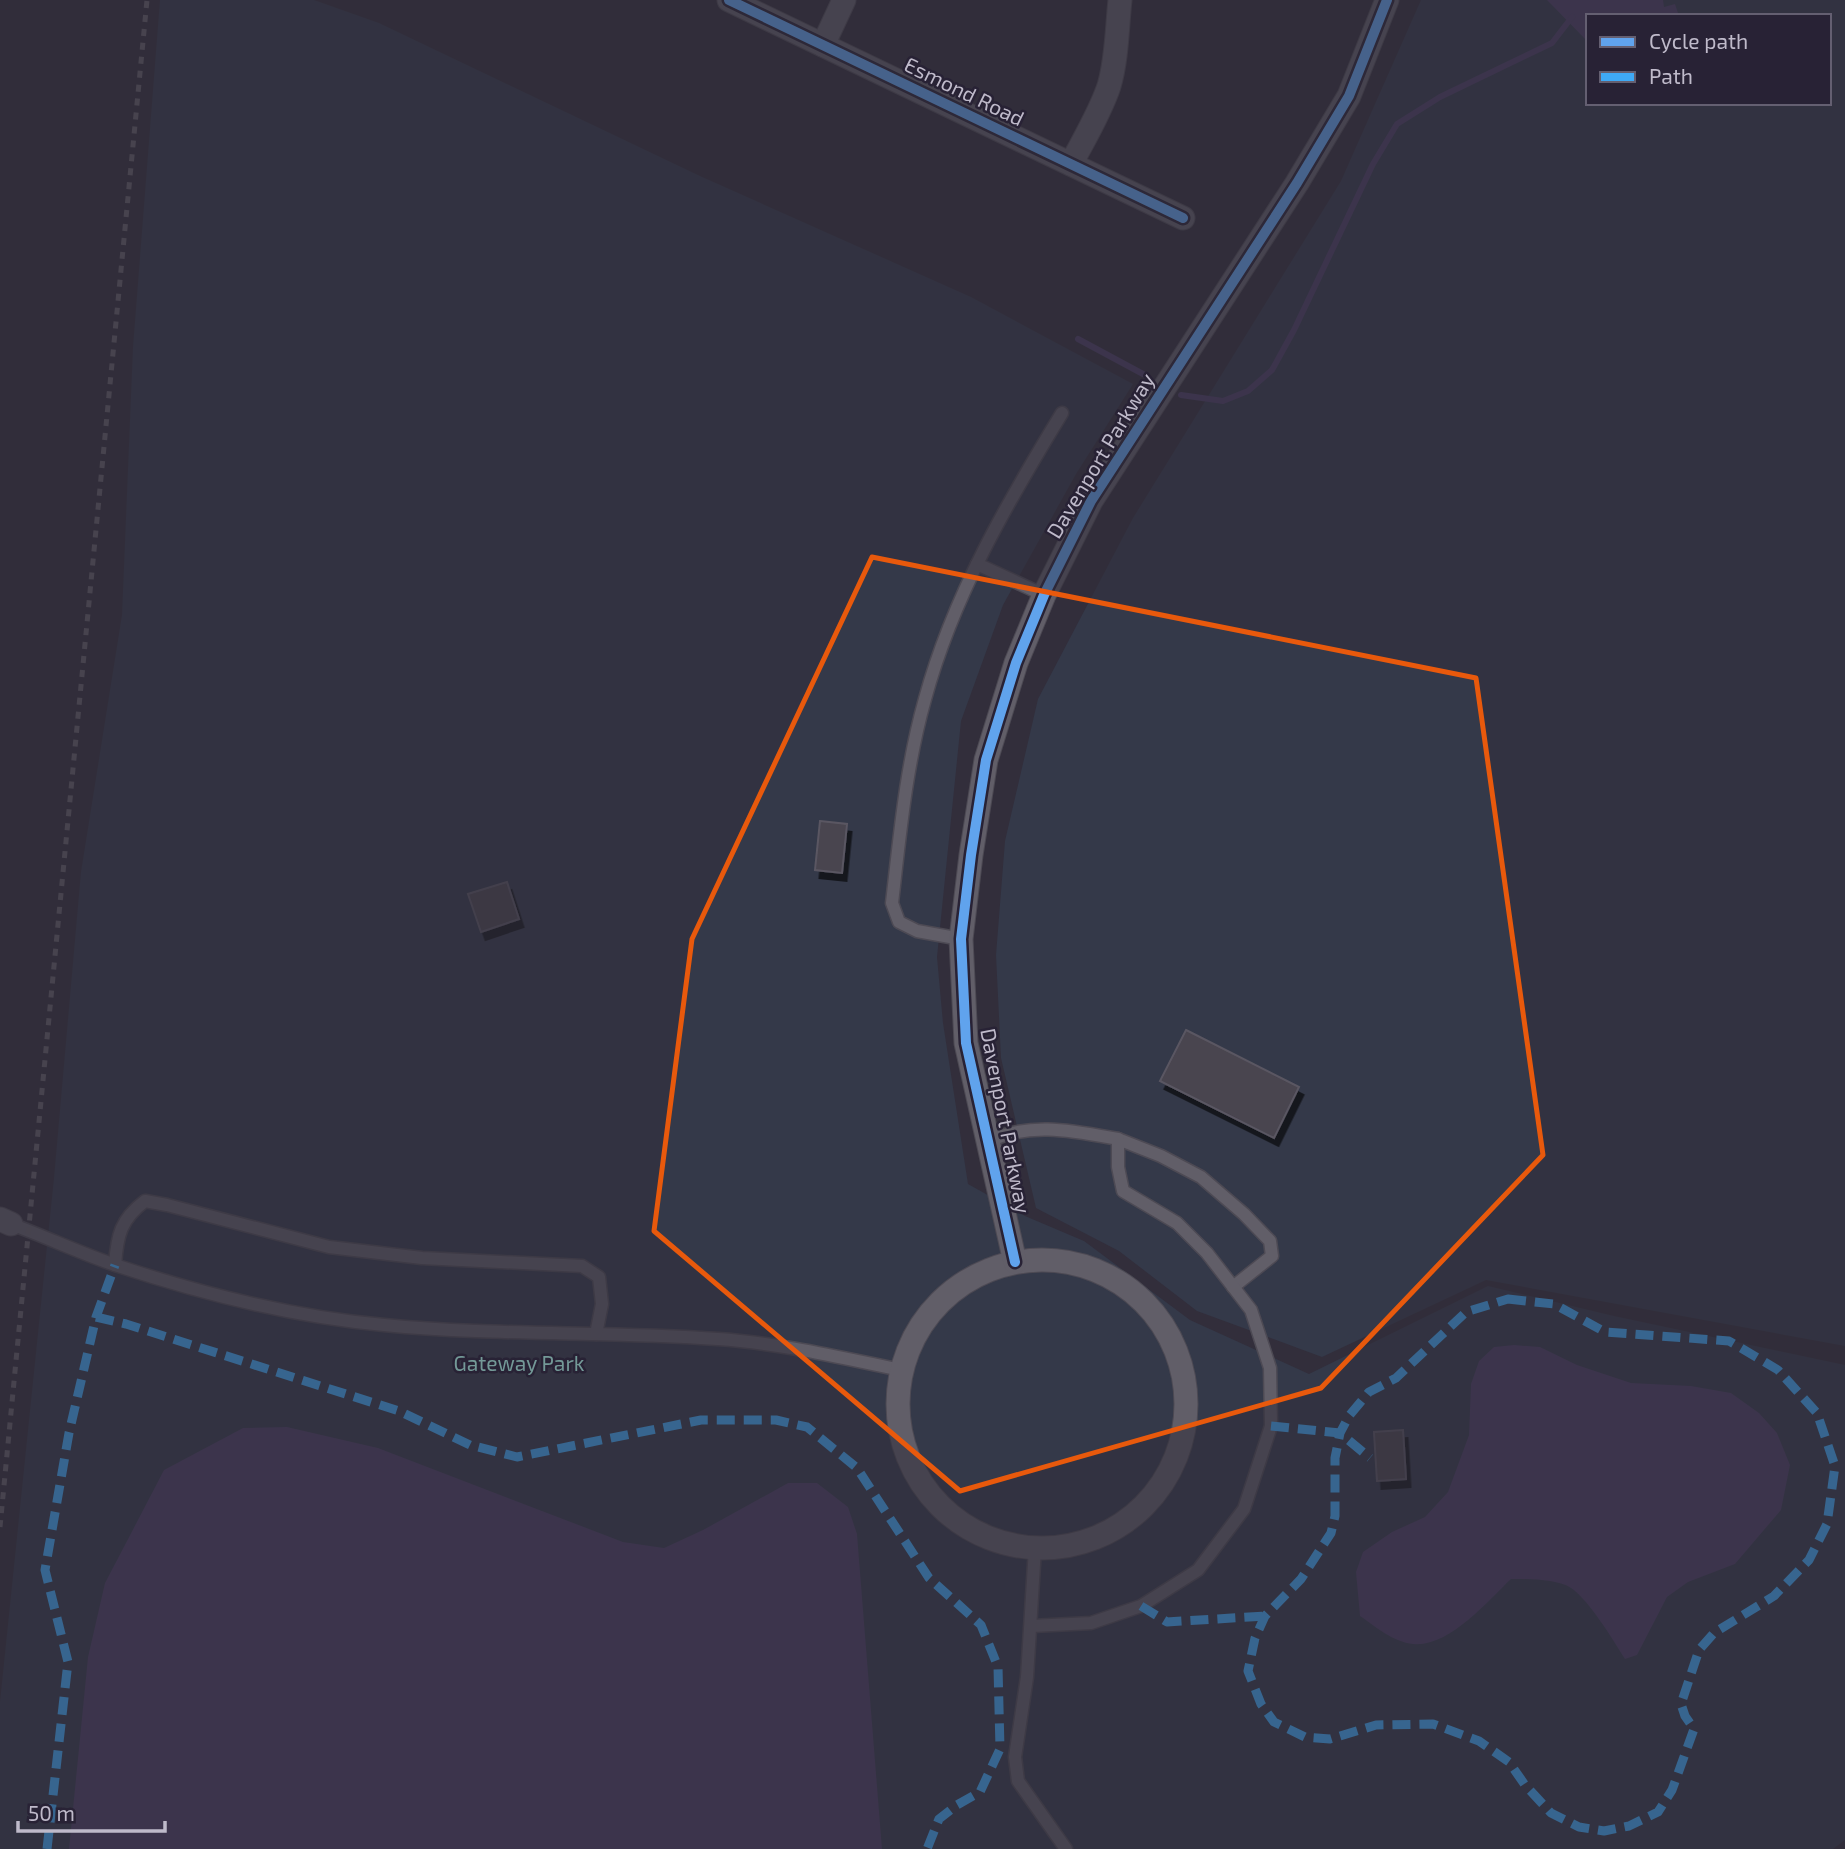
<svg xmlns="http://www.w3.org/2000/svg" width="1845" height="1849" viewBox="0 0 1845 1849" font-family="'Exo 2',sans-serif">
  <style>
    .green { fill: #343949; fill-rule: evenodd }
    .water { fill: #493d62 }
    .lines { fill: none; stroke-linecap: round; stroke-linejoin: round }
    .stream { stroke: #493d62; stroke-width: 6 }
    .building { fill: #48444f; stroke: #5a5762; stroke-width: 2; filter: url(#shadow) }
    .service-casing { stroke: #4d4a54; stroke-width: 15 }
    .minor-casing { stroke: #4d4a54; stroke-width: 25 }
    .service { stroke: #615e68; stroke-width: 12 }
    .minor { stroke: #615e68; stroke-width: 23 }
    .rail { stroke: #625e67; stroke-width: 5; stroke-dasharray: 7 7; stroke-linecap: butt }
    .quiet { stroke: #3fa9f5; stroke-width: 9; stroke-dasharray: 18 9; stroke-linecap: butt }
    .cycleway-casing { stroke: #282235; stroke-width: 15 }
    .cycleway { stroke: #60a3ed; stroke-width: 10 }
    .marked { fill: none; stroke: #e8590c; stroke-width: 5; stroke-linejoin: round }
    .labels { text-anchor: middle; stroke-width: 5; stroke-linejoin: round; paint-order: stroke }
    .street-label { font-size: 21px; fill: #bfbaca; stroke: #282235 }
    .park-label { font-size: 21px; fill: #739997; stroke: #282235 }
  </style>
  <defs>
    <filter id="shadow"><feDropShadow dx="4.5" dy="8" stdDeviation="0" flood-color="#0009"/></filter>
  </defs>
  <rect width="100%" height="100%" fill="#322e3b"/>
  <g class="green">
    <path d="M160,0H314L379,23L700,176L971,297L1133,384L1076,474L1003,605L961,721L937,957L943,1023L968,1184L1025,1216L1084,1241L1190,1320L1309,1374L1488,1286L1614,1316L1845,1365V1840L1833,1849H0V1702L54,1178L81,872L122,615L133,347Z"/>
    <path d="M1421,0H1845V1346L1486,1280L1322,1357L1197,1311L1119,1251L1036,1208L1001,1058L996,955L1005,841L1038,699L1133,518L1341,181ZM1588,16H1829V103H1588Z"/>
  </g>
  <g class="water">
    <path d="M1547,0H1663L1664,7L1675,4L1679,16H1588V42Z"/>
    <path d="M1514,1345L1540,1347L1577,1365L1631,1383L1691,1386L1731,1393L1759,1413L1777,1433L1790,1465L1781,1510L1735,1564L1688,1582L1667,1597L1637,1655L1625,1659C1613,1640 1589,1600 1571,1588C1558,1579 1527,1579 1511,1579C1487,1602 1448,1648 1413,1644C1393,1642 1376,1627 1360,1616L1356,1572L1363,1552L1392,1532L1425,1517L1448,1492L1469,1435L1471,1384L1479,1361L1494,1347Z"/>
    <path d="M287,1427L378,1448L623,1542L664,1548L703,1530L788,1483H817L848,1507L857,1534L882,1849H69L88,1657L105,1583L127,1541L164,1470L243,1428Z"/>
  </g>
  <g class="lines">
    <g class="stream">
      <path d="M1078,339L1143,374"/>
      <path d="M1181,395L1223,401L1248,391L1272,370L1294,330L1373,164L1397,124L1440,97L1552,43L1572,17"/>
    </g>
  </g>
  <g class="building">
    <path d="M820,821L847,824L842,873L815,870Z"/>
    <path d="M507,882L519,919L481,932L468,894Z"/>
    <path d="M1186,1030L1299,1087L1274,1138L1160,1081Z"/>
    <path d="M1403,1430L1406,1479L1377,1481L1374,1432Z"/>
  </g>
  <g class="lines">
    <defs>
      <g id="service">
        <path d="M977,564L1044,595"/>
        <path d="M961,939L917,931L899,922L892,903C900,834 906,766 925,699C953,596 1007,503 1062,413"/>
        <path d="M1118,1139L1161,1156L1201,1177L1244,1214L1270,1241L1272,1256L1233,1287"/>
        <path d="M987,1142C1029,1121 1074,1131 1118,1139V1167L1123,1191L1177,1223L1207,1253L1251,1310L1270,1368L1271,1426L1244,1509L1198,1570L1141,1606L1091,1623L1032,1626"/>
        <path d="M11,1224C46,1237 80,1253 115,1265C199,1293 295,1317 384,1325C495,1336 607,1331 718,1339C779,1343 842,1358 901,1370"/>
        <path d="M115,1265C117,1235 121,1219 145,1201L167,1205L329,1247L422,1258L582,1266L599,1277L602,1304L596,1334"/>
        <path d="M1035,1548L1027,1677L1015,1757L1018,1781L1066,1849"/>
      </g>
      <g id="minor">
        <path d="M729,0L1183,218"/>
        <path d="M823,45L844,0"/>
        <path d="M1071,164C1084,139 1100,113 1109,86C1117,59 1117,28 1120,0"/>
        <path d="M0,1219L11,1224"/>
        <circle cx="1042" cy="1404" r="144"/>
        <path d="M1015,1262L966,1043L961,939L971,855L986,760L1016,663L1044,595L1091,501L1297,183L1349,96L1387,0"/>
      </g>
    </defs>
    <use href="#service" class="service-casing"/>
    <use href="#minor" class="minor-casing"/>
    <use href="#service" class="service"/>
    <use href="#minor" class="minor"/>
    <path class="rail" d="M0,1527L147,0"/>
    <g class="quiet">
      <path d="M1508,1299L1554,1304L1605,1332L1729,1341L1778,1370L1817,1413L1835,1466L1827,1524L1809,1560L1774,1596L1714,1633L1699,1650L1681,1704L1685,1716L1694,1729L1672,1790L1658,1812L1629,1826L1604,1831L1579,1827L1551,1813L1525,1785L1509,1762L1479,1741L1433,1724L1376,1725L1330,1739L1305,1737L1274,1722L1261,1704L1248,1671L1255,1638L1265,1616L1301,1579L1331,1533L1335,1516V1458L1340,1433L1349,1416L1369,1392L1396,1378L1466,1312Z"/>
      <path d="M96,1317L126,1324L399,1411L470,1445L517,1457L701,1420H776L807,1427L857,1468L929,1578L981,1625L998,1667L1000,1749L980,1792L957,1805L939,1819L927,1849"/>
      <path d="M1271,1426L1340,1433L1370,1458"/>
      <path d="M1141,1606L1167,1622L1265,1616"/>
      <path d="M47,1849L68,1662L45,1570L69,1433L96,1317L115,1265"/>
    </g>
    <defs>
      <g id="cycleway">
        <path d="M729,0L1183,218"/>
        <path d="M1015,1262L966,1043L961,939L971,855L986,760L1016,663L1044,595L1091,501L1297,183L1349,96L1387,0"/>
      </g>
    </defs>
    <use href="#cycleway" class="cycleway-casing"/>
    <use href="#cycleway" class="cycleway"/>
  </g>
  <path d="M0 0H1845V1849H0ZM872,557L1476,678L1543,1155L1321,1388L960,1491L654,1231L692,939Z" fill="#322e3b" fill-opacity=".55" fill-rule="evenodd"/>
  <path class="marked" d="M872,557L1476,678L1543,1155L1321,1388L960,1491L654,1231L692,939Z"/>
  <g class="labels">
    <g class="street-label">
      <text transform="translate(964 92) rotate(26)" y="7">Esmond Road</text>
      <text transform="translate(1101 456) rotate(-59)" y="7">Davenport Parkway</text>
      <text transform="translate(1005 1121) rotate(79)" y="7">Davenport Parkway</text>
    </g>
    <g class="park-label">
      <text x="519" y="1371">Gateway Park</text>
    </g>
  </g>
  <rect x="1586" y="14" width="245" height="91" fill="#282235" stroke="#645f71" stroke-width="2"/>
  <rect x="1600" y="37" width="35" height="10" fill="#60a3ed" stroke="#645f71" stroke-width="2"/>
  <text x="1649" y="49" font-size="21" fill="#bfbaca">Cycle path</text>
  <rect x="1600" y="72" width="35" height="10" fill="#3fa9f5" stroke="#645f71" stroke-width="2"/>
  <text x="1649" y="84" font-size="21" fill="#bfbaca">Path</text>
  <path d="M18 1821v10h147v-10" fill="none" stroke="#bfbaca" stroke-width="3.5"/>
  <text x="28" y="1821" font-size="21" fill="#bfbaca" stroke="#282235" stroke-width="5" paint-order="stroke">50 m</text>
</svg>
